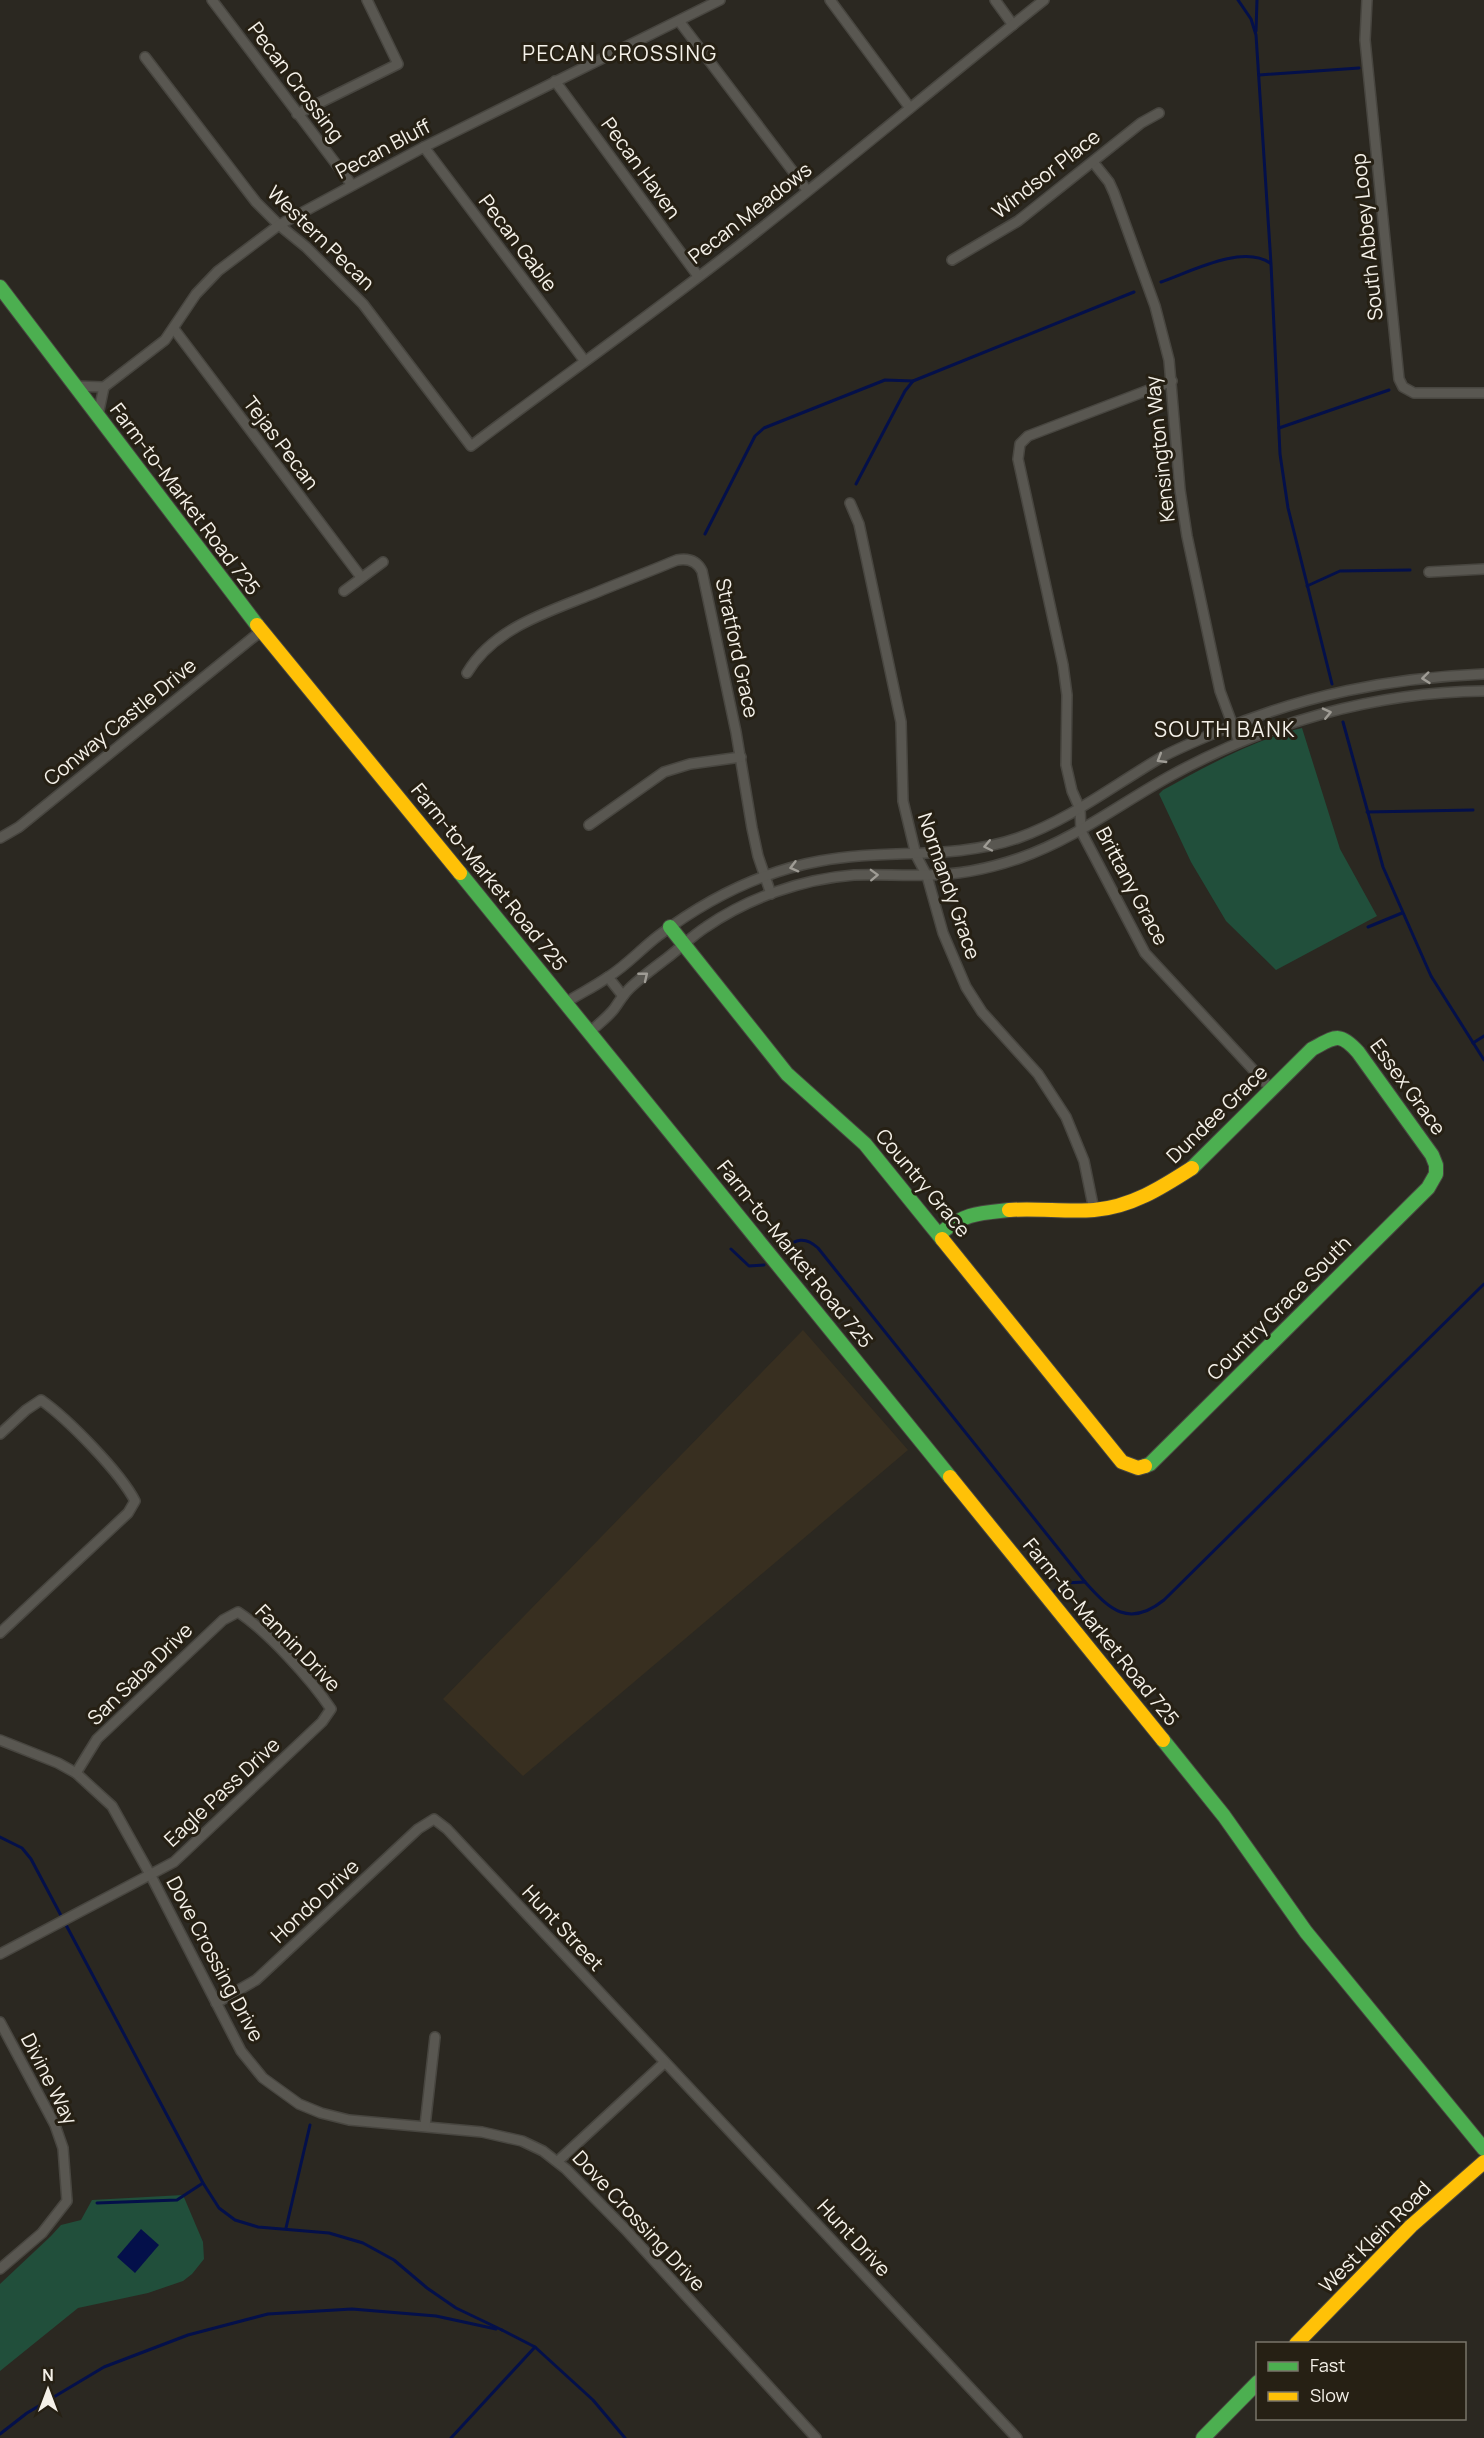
<svg xmlns="http://www.w3.org/2000/svg" width="1484" height="2438" viewBox="0 0 1484 2438" font-family="Manrope,sans-serif">
  <style>
    .commercial { fill: #382f20 }
    .green { fill: #214f3b }
    .water { fill: #04104a }
    .lines { fill: none; stroke-linecap: round; stroke-linejoin: round }
    .stream { stroke: #04104a; stroke-width: 3 }
    .street-casing { stroke: #484640; stroke-width: 12 }
    .fast-casing { stroke: #484640; stroke-width: 16 }
    .slow-casing { stroke: #484640; stroke-width: 16 }
    .street { stroke: #595751; stroke-width: 9 }
    .fast { stroke: #4caf50; stroke-width: 14 }
    .slow { stroke: #ffc107; stroke-width: 14 }
    .oneway { stroke: #9f9c95 }
    .labels { text-anchor: middle; stroke-width: 6; stroke-linejoin: round; paint-order: stroke }
    .street-label { font-size: 20px; fill: #f5f1e9; stroke: #262014 }
    .neighbourhood-label { font-size: 21px; letter-spacing: 1.5px; fill: #f5f1e9; stroke: #262014 }
  </style>
  <rect width="100%" height="100%" fill="#2b2821"/>
  <path class="commercial" d="M803,1330L908,1450L523,1776L443,1699Z"/>
  <g class="green">
    <path d="M1302,728L1340,849L1377,916L1276,970L1226,921L1191,862L1159,794L1163,790C1207,766 1253,740 1302,728Z"/>
    <path d="M183,2195L203,2242L204,2259L192,2274L183,2281L148,2293L78,2308L0,2371V2284L51,2236L61,2225L81,2220L92,2200Z"/>
  </g>
  <path class="water" d="M141,2229L159,2245L135,2273L117,2257Z"/>
  <g class="lines">
    <g class="stream">
      <path d="M1238,0L1251,19L1256,35L1271,264L1280,454L1288,508L1332,684"/>
      <path d="M1256,31L1257,0"/>
      <path d="M1259,75L1359,68"/>
      <path d="M1161,282C1190,272 1242,244 1270,263"/>
      <path d="M1279,428L1389,390"/>
      <path d="M856,484L905,391L913,381"/>
      <path d="M705,534L755,436L764,428L885,380L913,381L1134,292"/>
      <path d="M1307,586L1340,571L1410,570"/>
      <path d="M1343,722L1383,867L1431,976L1484,1060"/>
      <path d="M1367,812L1473,810"/>
      <path d="M1368,927L1402,913"/>
      <path d="M1473,1043L1484,1036"/>
      <path d="M731,1249L749,1266L764,1265"/>
      <path d="M783,1249C796,1239 805,1236 818,1248L1085,1582C1110,1610 1129,1628 1164,1600L1484,1284"/>
      <path d="M1052,1593L1065,1583L1085,1582"/>
      <path d="M0,1837L22,1848L31,1859L203,2183L219,2208L235,2220L258,2227L329,2233L363,2243L394,2260L427,2288L456,2308L502,2330"/>
      <path d="M97,2203L177,2200L203,2183"/>
      <path d="M286,2228L310,2125"/>
      <path d="M502,2330L535,2347L593,2400L625,2438"/>
      <path d="M0,2434L27,2413L104,2367L188,2335L268,2314L352,2309L436,2316L496,2329"/>
      <path d="M451,2438L535,2347"/>
    </g>
    <defs>
      <g id="street">
        <path d="M212,0L352,185"/>
        <path d="M830,0L910,108"/>
        <path d="M995,0L1013,25"/>
        <path d="M1367,0L1365,40L1399,379L1403,387L1414,393H1484"/>
        <path d="M679,21L807,190"/>
        <path d="M145,57L256,202L279,225L306,247L363,304L471,446C565,375 662,307 754,234C852,157 947,77 1044,0"/>
        <path d="M555,81L698,276"/>
        <path d="M297,114L398,64L367,0"/>
        <path d="M424,147L584,360"/>
        <path d="M1093,162L1109,182L1114,193L1155,306L1169,360L1180,490L1187,536L1220,691L1239,742"/>
        <path d="M952,260L1018,221L1141,123L1159,113"/>
        <path d="M174,329L361,577"/>
        <path d="M1172,381L1028,436L1020,444L1018,459L1063,665L1067,695L1066,765L1072,791L1080,809L1081,831L1145,953L1272,1090"/>
        <path d="M74,386L104,387L165,340L196,294L218,271L279,225L424,147L720,0"/>
        <path d="M98,415L104,387"/>
        <path d="M850,503L859,524L901,722L903,801L916,855L927,876L943,933L966,987L982,1012L1038,1074L1066,1117L1084,1161L1094,1210"/>
        <path d="M1429,572L1484,569"/>
        <path d="M344,591L383,562"/>
        <path d="M467,673C493,629 545,613 590,595C619,583 648,572 677,560C688,558 697,561 702,571L736,732L752,828L758,856L771,894"/>
        <path d="M589,825L664,772L690,764L741,757"/>
        <path d="M0,838L19,827L261,631"/>
        <path d="M608,977L623,996"/>
        <path d="M565,1003C579,994 594,987 608,977C626,966 641,949 658,936C707,899 759,872 820,861C886,848 952,861 1018,838C1071,819 1114,785 1162,757C1179,748 1198,740 1217,732C1304,695 1389,678 1484,674"/>
        <path d="M589,1033C597,1025 607,1018 614,1009C619,1002 623,995 629,989C640,978 654,968 667,958C680,948 692,936 706,927C748,898 802,879 854,875C879,874 903,876 928,875C959,875 991,868 1020,858C1075,839 1121,803 1172,775C1267,723 1374,692 1484,691"/>
        <path d="M0,1434L26,1410L41,1400C68,1419 120,1472 135,1501L128,1513L0,1633"/>
        <path d="M0,1740L58,1763L76,1773L112,1806L151,1876L241,2051L263,2078L299,2104L321,2113L349,2120L482,2132L522,2141L543,2151L566,2169L625,2229L816,2438"/>
        <path d="M0,1954L174,1862L322,1722L331,1709C311,1679 267,1631 238,1612L223,1620L97,1739L76,1773"/>
        <path d="M216,2003L256,1980L418,1829L434,1819L447,1829L1017,2438"/>
        <path d="M0,2022L55,2125L63,2148L67,2201L42,2233L0,2269"/>
        <path d="M425,2126L435,2037"/>
        <path d="M558,2161L664,2063"/>
      </g>
      <g id="fast">
        <path d="M0,287L257,625"/>
        <path d="M460,873L950,1477"/>
        <path d="M670,927L787,1074L865,1144L942,1239"/>
        <path d="M940,1234C963,1213 980,1213 1009,1210"/>
        <path d="M1145,1466L1150,1464L1428,1188L1436,1174V1165L1432,1155L1358,1052C1339,1031 1335,1037 1312,1049L1192,1168"/>
        <path d="M1163,1740L1224,1816L1306,1932L1484,2149"/>
        <path d="M1203,2438L1258,2382"/>
      </g>
      <g id="slow">
        <path d="M257,625L460,873"/>
        <path d="M1009,1210C1037,1208 1066,1212 1094,1210C1131,1207 1161,1188 1192,1168"/>
        <path d="M942,1239L1122,1462L1138,1468L1145,1466"/>
        <path d="M950,1477L1163,1740"/>
        <path d="M1296,2344L1411,2226L1484,2162"/>
      </g>
    </defs>
    <use href="#street" class="street-casing"/>
    <use href="#fast" class="fast-casing"/>
    <use href="#slow" class="slow-casing"/>
    <use href="#street" class="street"/>
    <use href="#fast" class="fast"/>
    <use href="#slow" class="slow"/>
  </g>
  <defs><path id="oneway-chevron" d="M-2-3.5L2.5 0L-2 3.5" fill="none" stroke-width="1.6" stroke-linecap="round" stroke-linejoin="round" transform="scale(1.5)"/></defs>
  <g class="oneway">
    <use href="#oneway-chevron" transform="translate(1426 678) rotate(174)"/>
    <use href="#oneway-chevron" transform="translate(1327 713) rotate(-13)"/>
    <use href="#oneway-chevron" transform="translate(1161 759) rotate(149)"/>
    <use href="#oneway-chevron" transform="translate(988 846) rotate(168)"/>
    <use href="#oneway-chevron" transform="translate(794 867) rotate(165)"/>
    <use href="#oneway-chevron" transform="translate(874 875) rotate(-2)"/>
    <use href="#oneway-chevron" transform="translate(644 976) rotate(-39)"/>
  </g>
  <g class="labels">
    <g class="street-label">
      <text transform="translate(296 82) rotate(53)" y="7">Pecan Crossing</text>
      <text transform="translate(383 149) rotate(-28)" y="7">Pecan Bluff</text>
      <text transform="translate(641 168) rotate(54)" y="7">Pecan Haven</text>
      <text transform="translate(1046 174) rotate(-38)" y="7">Windsor Place</text>
      <text transform="translate(750 213) rotate(-38)" y="7">Pecan Meadows</text>
      <text transform="translate(1367 237) rotate(-96)" y="7">South Abbey Loop</text>
      <text transform="translate(321 238) rotate(44)" y="7">Western Pecan</text>
      <text transform="translate(518 243) rotate(53)" y="7">Pecan Gable</text>
      <text transform="translate(281 443) rotate(53)" y="7">Tejas Pecan</text>
      <text transform="translate(1160 449) rotate(-96)" y="7">Kensington Way</text>
      <text transform="translate(185 499) rotate(53)" y="7">Farm-to-Market Road 725</text>
      <text transform="translate(737 648) rotate(78)" y="7">Stratford Grace</text>
      <text transform="translate(120 722) rotate(-39)" y="7">Conway Castle Drive</text>
      <text transform="translate(489 877) rotate(51)" y="7">Farm-to-Market Road 725</text>
      <text transform="translate(949 886) rotate(71)" y="7">Normandy Grace</text>
      <text transform="translate(1132 886) rotate(62)" y="7">Brittany Grace</text>
      <text transform="translate(1408 1087) rotate(54)" y="7">Essex Grace</text>
      <text transform="translate(1217 1114) rotate(-44)" y="7">Dundee Grace</text>
      <text transform="translate(923 1183) rotate(50)" y="7">Country Grace</text>
      <text transform="translate(795 1254) rotate(51)" y="7">Farm-to-Market Road 725</text>
      <text transform="translate(1279 1308) rotate(-45)" y="7">Country Grace South</text>
      <text transform="translate(1101 1632) rotate(51)" y="7">Farm-to-Market Road 725</text>
      <text transform="translate(298 1648) rotate(46)" y="7">Fannin Drive</text>
      <text transform="translate(140 1674) rotate(-44)" y="7">San Saba Drive</text>
      <text transform="translate(222 1792) rotate(-43)" y="7">Eagle Pass Drive</text>
      <text transform="translate(315 1901) rotate(-43)" y="7">Hondo Drive</text>
      <text transform="translate(563 1928) rotate(47)" y="7">Hunt Street</text>
      <text transform="translate(215 1959) rotate(62)" y="7">Dove Crossing Drive</text>
      <text transform="translate(49 2079) rotate(63)" y="7">Divine Way</text>
      <text transform="translate(639 2221) rotate(47)" y="7">Dove Crossing Drive</text>
      <text transform="translate(1375 2237) rotate(-45)" y="7">West Klein Road</text>
      <text transform="translate(854 2238) rotate(47)" y="7">Hunt Drive</text>
    </g>
    <g class="neighbourhood-label">
      <text x="620" y="61">PECAN CROSSING</text>
      <text x="1225" y="737">SOUTH BANK</text>
    </g>
  </g>
  <rect x="1256" y="2342" width="210" height="78" fill="#262014" stroke="#797469" stroke-width="1.5"/>
  <rect x="1268" y="2362" width="30" height="9" fill="#4caf50" stroke="#797469" stroke-width="1.5"/>
  <text x="1310" y="2372" font-size="18" fill="#f5f1e9">Fast</text>
  <rect x="1268" y="2392" width="30" height="9" fill="#ffc107" stroke="#797469" stroke-width="1.5"/>
  <text x="1310" y="2402" font-size="18" fill="#f5f1e9">Slow</text>
  <g transform="translate(48 2390)" stroke="#262014" stroke-width="4.5" paint-order="stroke">
  <path d="M0-4.5L10 22L0 15L-10 22Z" fill="#f5f1e9"/>
  <text y="-9" font-size="16" font-weight="bold" text-anchor="middle" fill="#f5f1e9">N</text>
  </g>
</svg>
